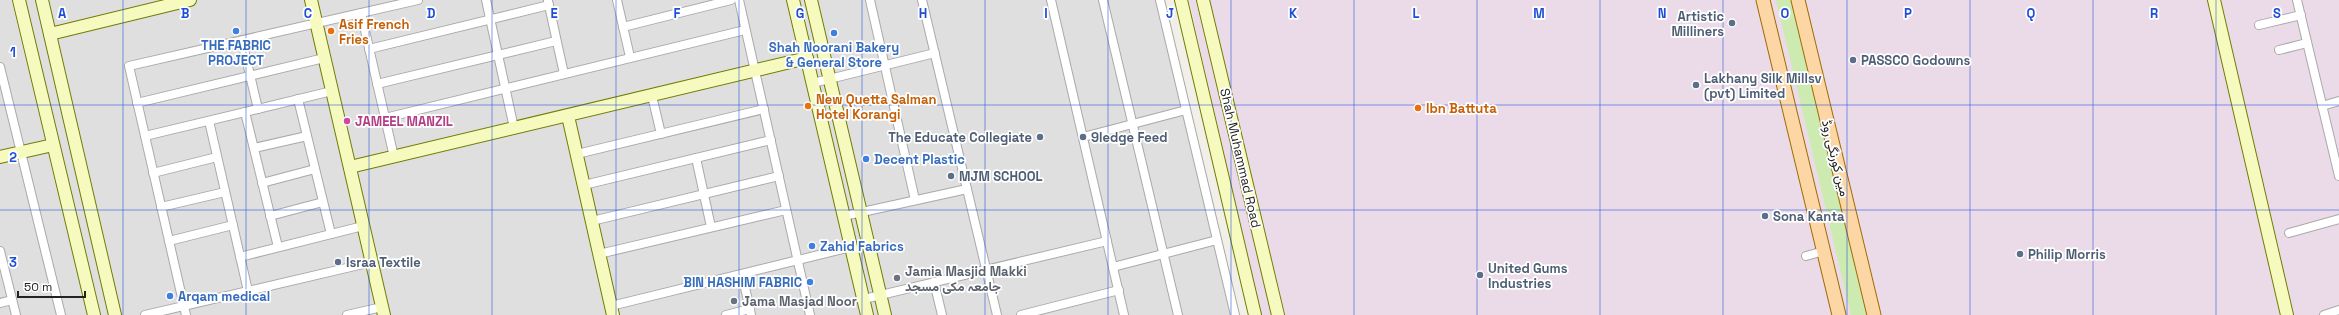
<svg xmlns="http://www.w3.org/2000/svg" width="2339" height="315" viewBox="0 0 2339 315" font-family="'Space Grotesk',Vazirmatn,sans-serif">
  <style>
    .residential { fill: #e0dfdf }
    .industrial { fill: #ebdbe8 }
    .grass { fill: #cdebb0 }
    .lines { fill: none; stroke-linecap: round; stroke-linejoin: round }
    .street-casing { stroke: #a9a9a9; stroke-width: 10 }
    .secondary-casing { stroke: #707d05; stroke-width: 14 }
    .primary-casing { stroke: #a06b00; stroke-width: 15 }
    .street { stroke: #fff; stroke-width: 8 }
    .secondary { stroke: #f7fabf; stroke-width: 12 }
    .primary { stroke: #fcd6a4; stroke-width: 13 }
    .grid { fill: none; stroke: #1d4ed8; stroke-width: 1; stroke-opacity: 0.55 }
    .service-dot { fill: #5c6f8a; stroke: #fff; stroke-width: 1.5 }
    .shop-dot { fill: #3f7fe0; stroke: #fff; stroke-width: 1.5 }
    .food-dot { fill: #e8710a; stroke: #fff; stroke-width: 1.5 }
    .hotel-dot { fill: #d1479c; stroke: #fff; stroke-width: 1.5 }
    .worship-dot { fill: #6b7280; stroke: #fff; stroke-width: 1.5 }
    .labels { text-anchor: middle; stroke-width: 3.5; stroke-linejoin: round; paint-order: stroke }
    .service-label { font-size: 13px; font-weight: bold; fill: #4e5e75; stroke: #fff; text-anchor: start }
    .food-label { font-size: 13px; font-weight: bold; fill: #c56008; stroke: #fff; text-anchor: start }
    .shop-label { font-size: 13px; font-weight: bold; fill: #366cbe; stroke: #fff; text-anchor: start }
    .hotel-label { font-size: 13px; font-weight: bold; fill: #b23c85; stroke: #fff; text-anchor: start }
    .street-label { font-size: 13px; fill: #222; stroke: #fff }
    .worship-label { font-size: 13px; font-weight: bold; fill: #5b616d; stroke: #fff; text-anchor: start }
    .grid-label { font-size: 13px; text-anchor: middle; font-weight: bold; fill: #1d4ed8; stroke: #fff; stroke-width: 3.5; stroke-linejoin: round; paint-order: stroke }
  </style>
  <rect width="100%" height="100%" fill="#f2efe9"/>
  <path class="residential" d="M0,0H1160L1232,315H0Z"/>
  <path class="industrial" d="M1189,0H2339V315H1261Z"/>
  <path class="grass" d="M1776,0H1791L1868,315H1851Z"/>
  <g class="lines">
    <defs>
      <g id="street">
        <path d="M486,0L514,128"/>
        <path d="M617,0L630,57"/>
        <path d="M739,0L810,315"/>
        <path d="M870,0L915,200"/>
        <path d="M922,0L997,315"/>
        <path d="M1051,0L1124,315"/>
        <path d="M1103,0L1178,315"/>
        <path d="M1160,0L1235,315"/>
        <path d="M2297,0L2339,176"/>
        <path d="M548,1L564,74"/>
        <path d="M361,13L394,157"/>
        <path d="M2259,25L2301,15"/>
        <path d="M623,27L731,0"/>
        <path d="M242,41L258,109"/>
        <path d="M369,49L549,5"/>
        <path d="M2279,50L2307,43"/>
        <path d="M0,67L61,315"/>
        <path d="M813,83L935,53"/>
        <path d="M377,84L556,41"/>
        <path d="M652,96L661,134"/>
        <path d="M298,99L331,234"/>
        <path d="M137,103L324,58"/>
        <path d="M2322,106L2339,101"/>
        <path d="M245,112L278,247"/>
        <path d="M385,118L745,30"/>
        <path d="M209,121L248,291"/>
        <path d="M145,136L332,91"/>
        <path d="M1083,137L1186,110"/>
        <path d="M254,148L307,136"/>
        <path d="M577,154L764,109"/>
        <path d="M696,158L711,227"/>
        <path d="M153,173L217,157"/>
        <path d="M262,183L315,169"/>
        <path d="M584,185L771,140"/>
        <path d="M161,207L225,192"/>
        <path d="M270,216L323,202"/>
        <path d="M844,216L967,189"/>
        <path d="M592,221L779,176"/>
        <path d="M2289,233L2339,219"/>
        <path d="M169,241L233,225"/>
        <path d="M0,251L16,315"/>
        <path d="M599,254L786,210"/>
        <path d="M1806,256L1824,251"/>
        <path d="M240,257L363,226"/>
        <path d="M1113,267L1217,240"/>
        <path d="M742,275L750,309"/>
        <path d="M934,282L942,315"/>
        <path d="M864,299L1107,241"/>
        <path d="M0,303L12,300"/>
        <path d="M611,306L851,247"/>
        <path d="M145,315L372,262"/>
        <path d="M186,315L129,66L418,0"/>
        <path d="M347,315L382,307"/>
        <path d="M726,315L750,309L751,315"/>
        <path d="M1021,315L1119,290"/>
        <path d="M2324,315L2339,310"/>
      </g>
      <g id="secondary">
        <path d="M19,0L94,315"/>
        <path d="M42,0L115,315"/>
        <path d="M311,0L384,315"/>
        <path d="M793,0L867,315"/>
        <path d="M811,0L885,315"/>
        <path d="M1181,0L1255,315"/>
        <path d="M1203,0L1278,315"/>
        <path d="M2214,0L2287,315"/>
        <path d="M50,34L190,0"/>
        <path d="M568,116L613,315"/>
        <path d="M0,157L53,145"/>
        <path d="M350,167L807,58"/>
      </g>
      <g id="primary">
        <path d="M1763,0L1839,315"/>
        <path d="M1798,0L1874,315"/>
      </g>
    </defs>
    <use href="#street" class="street-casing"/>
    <use href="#secondary" class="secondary-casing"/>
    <use href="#primary" class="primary-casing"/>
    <use href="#street" class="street"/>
    <use href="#secondary" class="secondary"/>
    <use href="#primary" class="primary"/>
  </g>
  <path class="grid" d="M123,0V315M246,0V315M369,0V315M492,0V315M616,0V315M739,0V315M862,0V315M985,0V315M1108,0V315M1231,0V315M1354,0V315M1477,0V315M1600,0V315M1723,0V315M1847,0V315M1970,0V315M2093,0V315M2216,0V315M0,105H2339M0,210H2339"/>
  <g class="service-dot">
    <circle cx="1732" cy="23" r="4"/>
    <circle cx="1853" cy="60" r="4"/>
    <circle cx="1696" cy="85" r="4"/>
    <circle cx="1040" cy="137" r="4"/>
    <circle cx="1083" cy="137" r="4"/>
    <circle cx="951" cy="176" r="4"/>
    <circle cx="1765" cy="216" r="4"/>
    <circle cx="2020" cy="254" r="4"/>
    <circle cx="338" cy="262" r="4"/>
    <circle cx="1480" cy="275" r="4"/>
  </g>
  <g class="shop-dot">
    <circle cx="236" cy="31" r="4"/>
    <circle cx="834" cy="33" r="4"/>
    <circle cx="866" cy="159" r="4"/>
    <circle cx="812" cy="246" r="4"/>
    <circle cx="810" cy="282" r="4"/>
    <circle cx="170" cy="296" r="4"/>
  </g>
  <g class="food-dot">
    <circle cx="331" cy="31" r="4"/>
    <circle cx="808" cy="106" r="4"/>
    <circle cx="1418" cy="108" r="4"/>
  </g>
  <circle class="hotel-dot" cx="347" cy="121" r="4"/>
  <g class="worship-dot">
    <circle cx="897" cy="278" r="4"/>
    <circle cx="734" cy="301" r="4"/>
  </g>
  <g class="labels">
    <g class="service-label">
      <text x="1724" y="21" text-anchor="end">Artistic<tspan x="1724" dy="15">Milliners</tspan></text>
      <text x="1861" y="65">PASSCO Godowns</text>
      <text x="1704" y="83">Lakhany Silk Millsv<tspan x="1704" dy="15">(pvt) Limited</tspan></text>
      <text x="1032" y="142" text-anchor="end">The Educate Collegiate</text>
      <text x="1091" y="142">9ledge Feed</text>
      <text x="959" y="181">MJM SCHOOL</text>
      <text x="1773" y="221">Sona Kanta</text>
      <text x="2028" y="259">Philip Morris</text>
      <text x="346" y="267">Israa Textile</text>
      <text x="1488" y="273">United Gums<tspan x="1488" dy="15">Industries</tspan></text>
    </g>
    <g class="food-label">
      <text x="339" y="29">Asif French<tspan x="339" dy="15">Fries</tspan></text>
      <text x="816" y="104">New Quetta Salman<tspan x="816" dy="15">Hotel Korangi</tspan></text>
      <text x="1426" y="113">Ibn Battuta</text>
    </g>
    <g class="shop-label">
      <text x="236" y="50" text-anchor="middle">THE FABRIC<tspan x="236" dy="15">PROJECT</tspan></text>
      <text x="834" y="52" text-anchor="middle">Shah Noorani Bakery<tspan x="834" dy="15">&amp; General Store</tspan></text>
      <text x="874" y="164">Decent Plastic</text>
      <text x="820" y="251">Zahid Fabrics</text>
      <text x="802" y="287" text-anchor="end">BIN HASHIM FABRIC</text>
      <text x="178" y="301">Arqam medical</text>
    </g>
    <g class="hotel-label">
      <text x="355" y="126">JAMEEL MANZIL</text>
    </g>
    <g class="street-label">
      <text transform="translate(1241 158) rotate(77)" y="5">Shah Muhammad Road</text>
      <text transform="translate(1836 158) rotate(76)" y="5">مین کورنگی روڈ</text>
    </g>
    <g class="worship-label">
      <text x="905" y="276">Jamia Masjid Makki<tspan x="905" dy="15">جامعہ مکی مسجد</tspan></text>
      <text x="742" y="306">Jama Masjad Noor</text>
    </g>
  </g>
  <g class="grid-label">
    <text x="62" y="18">A</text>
    <text x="185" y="18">B</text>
    <text x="308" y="18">C</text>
    <text x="431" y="18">D</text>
    <text x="554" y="18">E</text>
    <text x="677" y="18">F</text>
    <text x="800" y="18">G</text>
    <text x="923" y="18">H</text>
    <text x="1046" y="18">I</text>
    <text x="1170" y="18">J</text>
    <text x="1293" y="18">K</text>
    <text x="1416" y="18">L</text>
    <text x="1539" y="18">M</text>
    <text x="1662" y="18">N</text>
    <text x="1785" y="18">O</text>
    <text x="1908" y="18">P</text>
    <text x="2031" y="18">Q</text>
    <text x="2154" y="18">R</text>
    <text x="2277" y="18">S</text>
    <text x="13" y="57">1</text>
    <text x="13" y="162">2</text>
    <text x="13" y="267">3</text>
  </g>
  <path d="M18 291v6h67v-6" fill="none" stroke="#222222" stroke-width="2"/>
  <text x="24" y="291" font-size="12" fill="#222222" stroke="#ffffff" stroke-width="3" paint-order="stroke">50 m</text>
</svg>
